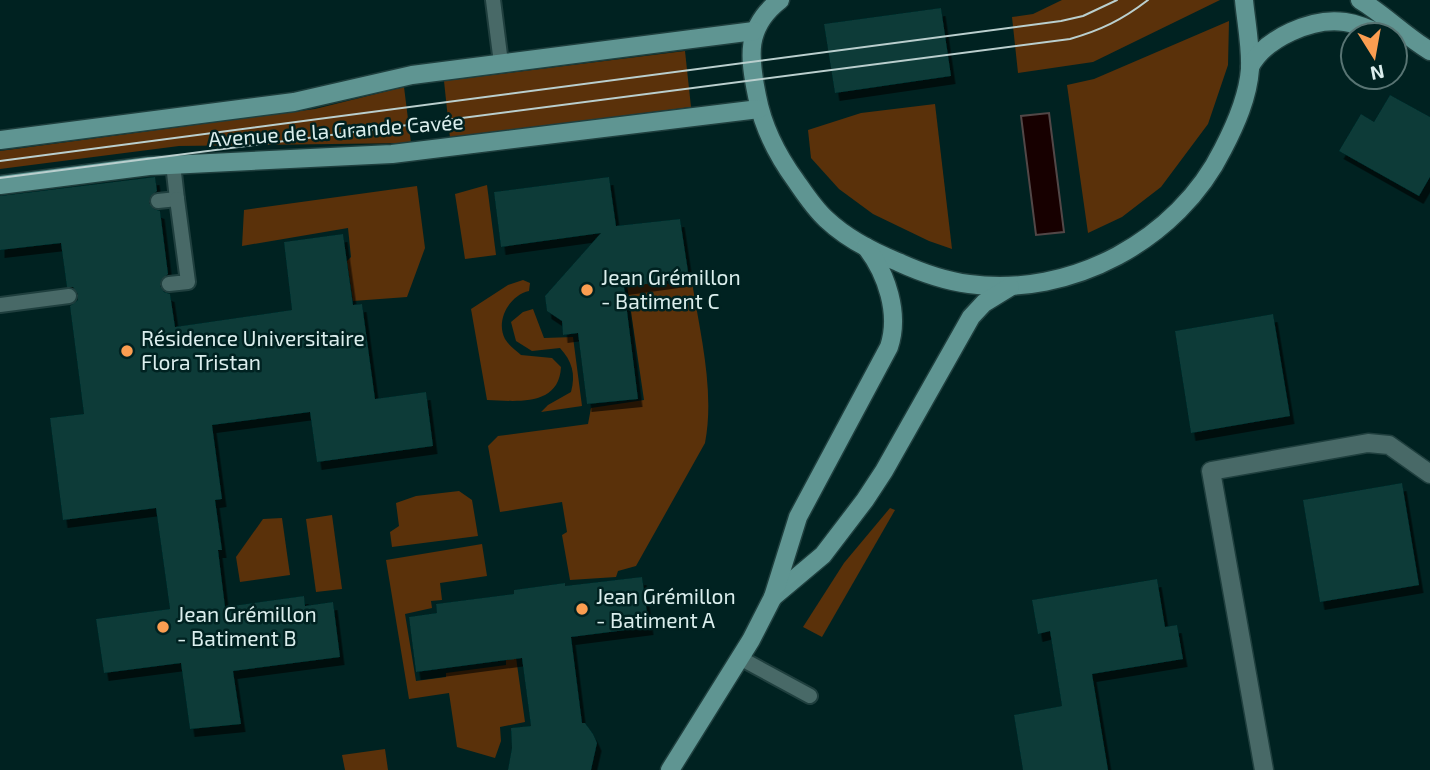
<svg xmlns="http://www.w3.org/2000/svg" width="1430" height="770" viewBox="0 0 1430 770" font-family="'Exo 2',sans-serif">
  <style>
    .green { fill: #5a310a }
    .water { fill: #170000; stroke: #524747; stroke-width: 2 }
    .building { fill: #083a38; filter: url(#shadow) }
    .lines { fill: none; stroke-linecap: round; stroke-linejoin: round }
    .lane-casing { stroke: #1f3f3e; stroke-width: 18 }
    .street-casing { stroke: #1f3f3e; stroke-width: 21 }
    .secondary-casing { stroke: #1f3f3e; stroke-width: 21 }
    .lane { stroke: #486967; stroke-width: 14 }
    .street { stroke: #486967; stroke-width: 18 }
    .secondary { stroke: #5f9592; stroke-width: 18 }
    .tram { stroke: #bacfce; stroke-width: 2 }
    .poi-dot { fill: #fb9e51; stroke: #002221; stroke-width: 2.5 }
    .labels { text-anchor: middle; stroke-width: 5; stroke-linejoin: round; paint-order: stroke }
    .street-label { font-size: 21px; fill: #dbeeed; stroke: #002221 }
    .poi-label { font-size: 21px; fill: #dbeeed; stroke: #002221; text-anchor: start }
  </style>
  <defs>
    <filter id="shadow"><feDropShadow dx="4.5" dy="8" stdDeviation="0" flood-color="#0009"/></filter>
  </defs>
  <rect width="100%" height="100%" fill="#002221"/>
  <g class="green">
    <path d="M1062,0H1220L1093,62L1018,73L1012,17L1033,14Z"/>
    <path d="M1229,21L1228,65L1208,124L1161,187L1122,217L1088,233L1067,85L1094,79Z"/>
    <path d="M685,51L691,107L450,138L444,81Z"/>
    <path d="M404,87L411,143L179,146L0,169V151L315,109Z"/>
    <path d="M935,104L952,249L929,241L873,214L839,189L811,158L808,130L861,113Z"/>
    <path d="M487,185L496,255L465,259L455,194Z"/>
    <path d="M417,186L425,248L407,297L353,301L347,261L351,257L348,228L242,246L244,210Z"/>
    <path d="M523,280L530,283L529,291C510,295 495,320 505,339C509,346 516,350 521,355L552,358L561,367C559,407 516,401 487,400L471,309L508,285Z"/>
    <path d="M659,280L664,284L692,282C700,333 715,392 705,443L636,566L618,571L616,577L570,580L562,535L567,532L562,502L500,512L488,446L498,436L588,424L591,408L644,400L627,285Z"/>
    <path d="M533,309L544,338L573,337L582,406L541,412L548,405L571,392C576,374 572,361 560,348L532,351L516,341L511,322L523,312Z"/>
    <path d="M459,491L472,500L478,536L392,547L390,532L399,526L396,503L416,496Z"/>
    <path d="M890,508L895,510L822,637L803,627L844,563Z"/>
    <path d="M332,515L342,589L316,592L306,519Z"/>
    <path d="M282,518L290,575L240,582L236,557L263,519Z"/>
    <path d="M482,544L487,576L440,583L442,600L431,601L432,608L405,614L416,681L446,677V673L506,665V659L516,657L525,722L500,727L501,741L495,758L457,747L449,693L409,699L386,560Z"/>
    <path d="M385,749L388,770H345L342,755Z"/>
  </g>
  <path class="water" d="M1049,113L1064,232L1036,235L1021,116Z"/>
  <g class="building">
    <path d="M941,8L951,76L835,93L824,24Z"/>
    <path d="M1390,95L1430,117V177L1419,196L1339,151L1361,114L1374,122Z"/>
    <path d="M155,177L157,191L150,197L149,203L154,209L160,211L168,274L161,280L160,286L164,292L170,294L175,327L292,310L284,242L343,234L353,305L362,304L375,399L426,392L433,446L317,462L310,412L212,425L222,499L215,500L222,550H218L225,607L304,596L305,606L333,602L340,657L233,671L241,724L190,729L181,663L104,673L96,619L170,609L156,508L63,520L50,418L84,414L70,306L78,300V294L73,287H67L61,243L0,250V196Z"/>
    <path d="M609,177L616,226L680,219L689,278L624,287L638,399L587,404L578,333L563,335L562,321L547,311L545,296L601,233L501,247L494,192Z"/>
    <path d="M1273,314L1290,416L1191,433L1175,331Z"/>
    <path d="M1402,483L1419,585L1320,602L1303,500Z"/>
    <path d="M642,577L649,627L571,637L582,723H585L593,734L597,743L591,770H508L512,748L511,728L531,726L522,658L416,672L409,617L437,613L436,604L514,594V590L565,583V586Z"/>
    <path d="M1157,579L1165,627L1177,625L1183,659L1092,674L1108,770H1023L1014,715L1062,706L1050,631L1038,634L1032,600Z"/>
  </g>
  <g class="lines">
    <defs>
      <g id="lane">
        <path d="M493,0L501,63"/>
        <path d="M158,201L177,199L173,164"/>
        <path d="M169,284L188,282L177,199"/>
        <path d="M0,305L69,296"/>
        <path d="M740,658L810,696"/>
      </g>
      <path id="street" d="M1264,770L1211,471L1368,443L1389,445L1430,474"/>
      <g id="secondary">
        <path d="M780,0C745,27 749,57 757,96C763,128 777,155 796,181C805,194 814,208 826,219C845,237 873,252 898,262C920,272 945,281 969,284C1071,298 1178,240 1223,149C1236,124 1248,97 1250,69C1251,46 1246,22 1244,0"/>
        <path d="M1360,0C1385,15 1405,36 1430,51"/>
        <path d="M1250,67C1265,38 1313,17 1345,22C1358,24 1370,29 1382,35"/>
        <path d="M0,140L294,102L412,75L754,31"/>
        <path d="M0,185L149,166L392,154L759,109"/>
        <path d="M773,597L823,555L865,500L884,471L971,317L984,303L1010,287"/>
        <path d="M670,770L751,640L773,597L798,517L889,347C900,314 887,274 866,247"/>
      </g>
    </defs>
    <use href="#lane" class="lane-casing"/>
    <use href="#street" class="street-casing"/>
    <use href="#secondary" class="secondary-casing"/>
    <use href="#lane" class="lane"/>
    <use href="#street" class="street"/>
    <use href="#secondary" class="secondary"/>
    <g class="tram">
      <path d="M0,161L1061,21L1083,16L1117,0"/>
      <path d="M0,178L1070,39C1101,30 1122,20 1148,0"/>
    </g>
  </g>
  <g class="poi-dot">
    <circle cx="587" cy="290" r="7"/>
    <circle cx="127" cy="351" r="7"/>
    <circle cx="582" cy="609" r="7"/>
    <circle cx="163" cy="627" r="7"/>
  </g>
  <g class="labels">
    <g class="street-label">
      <text transform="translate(336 131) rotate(-4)" y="7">Avenue de la Grande Cavée</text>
    </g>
    <g class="poi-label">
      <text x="601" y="285">Jean Grémillon<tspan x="601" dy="24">- Batiment C</tspan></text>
      <text x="141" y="346">Résidence Universitaire<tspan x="141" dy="24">Flora Tristan</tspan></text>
      <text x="596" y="604">Jean Grémillon<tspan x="596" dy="24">- Batiment A</tspan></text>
      <text x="177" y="622">Jean Grémillon<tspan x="177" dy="24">- Batiment B</tspan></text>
    </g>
  </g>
  <g transform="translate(1374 56) rotate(169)"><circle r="33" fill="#002221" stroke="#587473" stroke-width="2"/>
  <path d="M0-5L12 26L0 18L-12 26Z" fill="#fb9e51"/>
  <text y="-10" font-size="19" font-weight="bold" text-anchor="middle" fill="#dbeeed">N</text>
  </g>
</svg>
